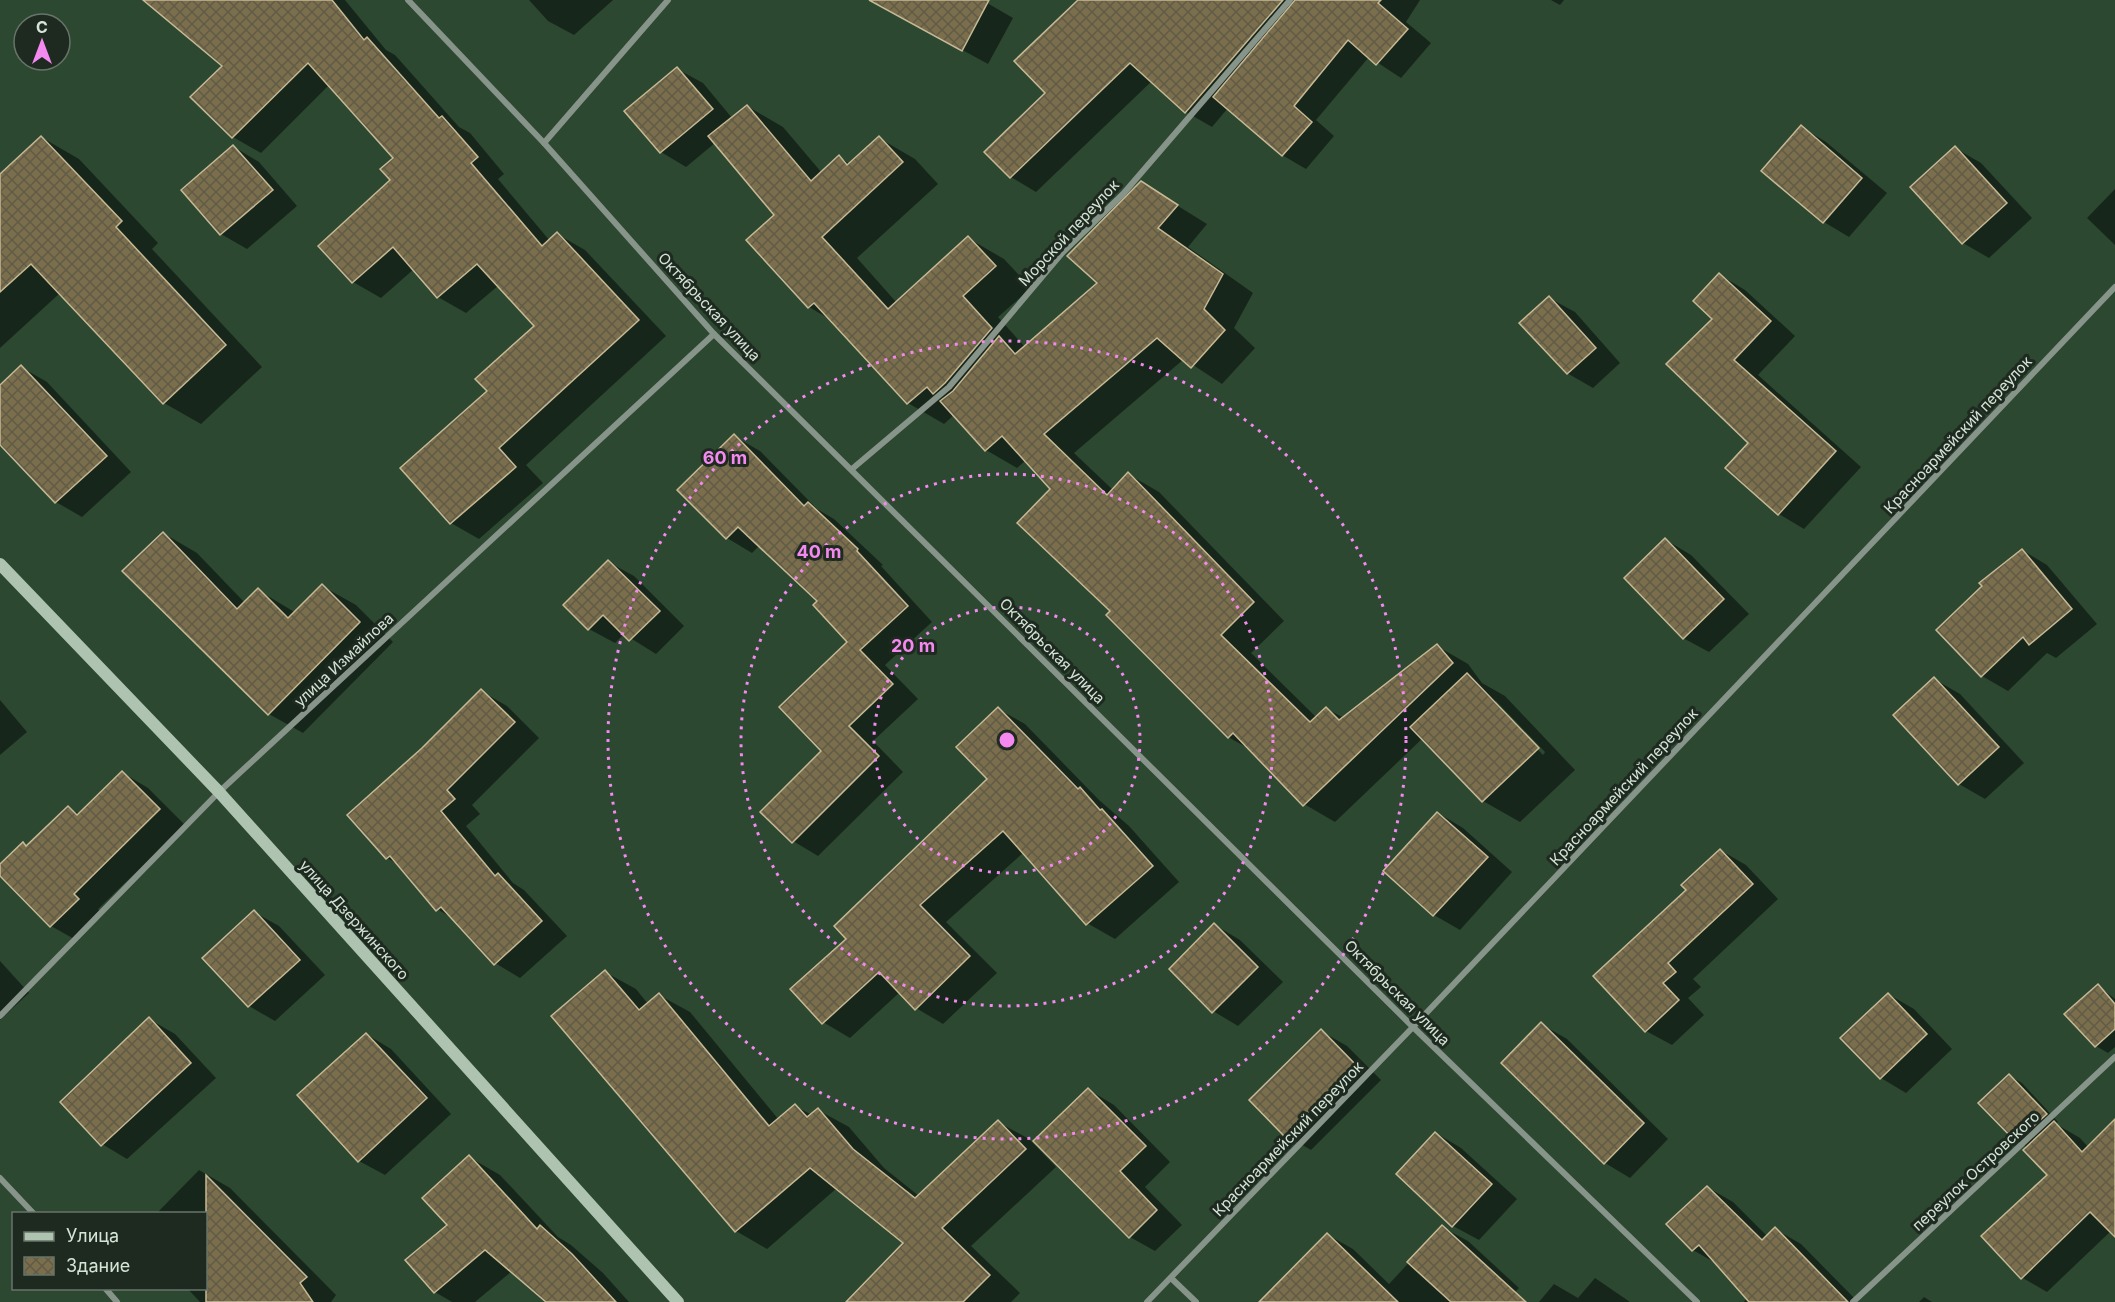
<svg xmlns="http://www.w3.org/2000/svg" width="2115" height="1302" viewBox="0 0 2115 1302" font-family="Inter,sans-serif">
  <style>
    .shadow { fill: #0007; fill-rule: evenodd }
    .building { fill: url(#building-cross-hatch); stroke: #c7b995; stroke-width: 1.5 }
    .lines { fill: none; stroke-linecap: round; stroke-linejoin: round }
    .street { stroke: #879489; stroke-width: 6 }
    .secondary { stroke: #aec4b1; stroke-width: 12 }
    .ring { fill: none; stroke: #f489f0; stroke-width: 3; stroke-dasharray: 3 6 }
    .labels { text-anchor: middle; stroke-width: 6; stroke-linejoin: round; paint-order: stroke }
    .street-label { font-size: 15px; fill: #d4e4d6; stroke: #1e2a20 }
    .centre { fill: #f489f0; stroke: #1e2a20; stroke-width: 3 }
    .ring-label { font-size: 18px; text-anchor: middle; font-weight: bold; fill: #f489f0; stroke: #1e2a20; stroke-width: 6; stroke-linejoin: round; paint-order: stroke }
  </style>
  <defs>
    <pattern id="building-cross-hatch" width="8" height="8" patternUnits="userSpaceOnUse" patternTransform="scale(1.5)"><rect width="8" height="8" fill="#7b6e4c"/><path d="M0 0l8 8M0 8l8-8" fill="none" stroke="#605b47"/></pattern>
  </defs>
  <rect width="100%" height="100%" fill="#2c4831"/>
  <g class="shadow">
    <path d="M177,0H345L386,50L395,55L459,127L470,133L504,174L498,179L550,241L557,234L585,250L666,336L526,465L543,483L479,539L451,523L402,468L489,392L536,326L499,285L466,313L438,297L414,269L381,298L353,282L392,180L395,158L329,85L261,153L233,137L193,97L224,66Z"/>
    <path d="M529,0H613L574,35L548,21Z"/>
    <path d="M921,0H982L1013,18L988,64L935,35Z"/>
    <path d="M1080,0H1291L1310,14L1322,0H1420L1406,22L1431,43L1401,78L1369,57L1316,120L1334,136L1306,169L1282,155L1228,108L1212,127L1186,112L1152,81L1036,192L1011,177L1047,93Z"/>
    <path d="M1551,0H1564L1560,5Z"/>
    <path d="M677,69L703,83L732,118L747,106L783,127L822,173L839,157L850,164L879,138L915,159L938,184L857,258L897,303L968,238L1004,259L1031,288L998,317L1025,347L1100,283L1141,183L1207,224L1188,247L1253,293L1234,328L1255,348L1222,384L1184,359L1074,453L1113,490L1128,474L1159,492L1284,621L1251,653L1317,718L1327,709L1344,718L1437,646L1468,664L1482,683L1505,696L1575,770L1520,822L1483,801L1423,738L1335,822L1304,804L1253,751L1228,737L1112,611L1052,489L1026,460L1017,468L986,450L954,415L944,424L908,403L831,320L809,307L748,241L776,216L715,143L686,167L661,152ZM1496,701L1545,752L1543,755L1494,703Z"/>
    <path d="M1801,127L1826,142L1887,193L1849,237L1824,222Z"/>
    <path d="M41,137L79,159L158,243L152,249L262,367L201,424L164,403L60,293L0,348V176Z"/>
    <path d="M234,147L259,162L297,206L247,249L221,234L183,190Z"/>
    <path d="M1955,148L1981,163L2032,218L1989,258L1963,243Z"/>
    <path d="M2115,189V245L2087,218Z"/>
    <path d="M1720,275L1745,290L1795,336L1758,375L1861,467L1804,529L1779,514L1750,443L1714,319Z"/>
    <path d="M1549,298L1575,312L1620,363L1593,388L1567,373Z"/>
    <path d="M21,367L47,382L131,472L82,517L56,502L0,442V387Z"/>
    <path d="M734,436L760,451L817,509L834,519L883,565L881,566L932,622L885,665L918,699L873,741L903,772L818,856L793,841L823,751L849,642L819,601L760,545L752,553L727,538Z"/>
    <path d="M163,533L197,553L245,603L258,590L296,613L322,586L356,605L393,642L303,733L269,714Z"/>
    <path d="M1666,540L1691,555L1749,614L1709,652L1683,638Z"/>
    <path d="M2022,550L2047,565L2097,624L2056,658L2047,653L2008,691L1982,676Z"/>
    <path d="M608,562L634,576L684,626L656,654L624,634L615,643L589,629L565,605Z"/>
    <path d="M1934,679L1960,694L2024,763L1985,799L1959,784L1895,715Z"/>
    <path d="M481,691L507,706L539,738L472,805L480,814L466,826L513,883L524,890L567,936L520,978L495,963L454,919L437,909L399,865L387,858L423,749Z"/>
    <path d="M0,700L27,732L0,755Z"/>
    <path d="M998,709L1025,724L1099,800L1129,826L1179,882L1115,939L1087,923L1024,852L946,922L997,973L943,1024L916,1008L900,992L850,1038L823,1022L848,939L989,779Z"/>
    <path d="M123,773L148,788L185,825L98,909L103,914L76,940L51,926L0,874V866L23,844L28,847L68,808L80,814Z"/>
    <path d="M1438,813L1463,828L1512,872L1460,930L1434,915L1385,871Z"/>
    <path d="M1720,850L1746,865L1778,899L1693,979L1701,987L1688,998L1704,1015L1672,1045L1646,1031L1688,890Z"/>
    <path d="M254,912L279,926L325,975L275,1021L249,1006L204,958Z"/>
    <path d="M1215,925L1240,940L1283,982L1238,1026L1213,1011Z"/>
    <path d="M0,961L29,993L0,1020Z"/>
    <path d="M605,972L636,989L648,1004L659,995L690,1012L779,1120L795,1106L812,1115L818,1110L849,1127L884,1168L919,1196L998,1122L1029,1139L1056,1167L971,1246L1020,1293L1011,1302H848L906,1243L837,1188L767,1249L736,1231Z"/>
    <path d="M2098,986L2115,999V1047L2108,1053L2096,1046Z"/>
    <path d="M1888,994L1914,1009L1952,1049L1906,1093L1881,1078Z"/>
    <path d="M149,1019L175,1034L216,1078L127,1159L102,1144Z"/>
    <path d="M1541,1024L1567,1039L1668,1139L1630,1178L1605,1163Z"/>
    <path d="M1321,1031L1347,1046L1381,1080L1311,1150L1285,1135Z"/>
    <path d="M366,1034L391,1049L451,1114L385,1175L359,1161Z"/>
    <path d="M2010,1076L2022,1083L2058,1122L2056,1124L2080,1138L2089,1148L2115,1132L2111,1231L2047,1292L2021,1277L2049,1175L2028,1148L2017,1141L1980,1103Z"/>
    <path d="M1089,1090L1114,1105L1170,1162L1145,1187L1182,1225L1155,1251L1130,1237Z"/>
    <path d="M1436,1133L1461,1148L1517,1199L1479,1240L1453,1226Z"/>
    <path d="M469,1157L500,1175L558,1237L571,1245L603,1273L629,1302H548L512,1271L475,1302H452L435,1292L449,1225Z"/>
    <path d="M199,1170L230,1188L336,1295L331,1302H200L187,1288H206V1214H156Z"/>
    <path d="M1707,1187L1733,1202L1768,1237L1775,1229L1801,1244L1858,1302H1744L1747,1297L1719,1265L1693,1250Z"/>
    <path d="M1442,1227L1468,1241L1519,1288L1506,1302H1261L1328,1235L1353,1249L1389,1284Z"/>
    <path d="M1595,1278L1630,1302H1539L1554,1284L1578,1298Z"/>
    <path d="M1924,1297L1932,1302H1919Z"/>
  </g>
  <g class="building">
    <path d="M143,0H332L364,40L367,37L439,118L442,116L478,157L471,163L542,246L557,232L639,320L499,448L516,467L450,524L400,468L487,391L475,379L534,326L477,264L437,298L393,247L352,283L318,246L390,180L380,169L393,158L308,63L232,138L190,97L222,66Z"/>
    <path d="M869,0H989L962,51Z"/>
    <path d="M1078,0H1283L1185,113L1130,63L1010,178L984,152L1045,93L1014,61Z"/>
    <path d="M1295,0H1381L1378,3L1408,29L1376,65L1348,40L1294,106L1312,122L1282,156L1213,97Z"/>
    <path d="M677,67L713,109L660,153L624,111Z"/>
    <path d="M747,105L811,181L839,155L847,165L879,136L903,162L822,237L888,309L968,236L996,266L963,296L992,328L945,383L933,394L927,387L907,404L814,303L808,308L746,240L774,215L708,136Z"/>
    <path d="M1801,125L1862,178L1823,223L1761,171Z"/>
    <path d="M41,136L122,221L116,227L226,345L163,404L31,264L0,292V174Z"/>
    <path d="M233,145L273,190L220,235L181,190Z"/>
    <path d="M1955,146L2007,203L1962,244L1910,187Z"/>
    <path d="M1141,181L1178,205L1158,228L1223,274L1204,309L1225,330L1191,368L1157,338L1044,434L1107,495L1128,472L1254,602L1221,635L1310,722L1326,707L1339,720L1437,644L1453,663L1303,806L1233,733L1228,738L1106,615L1110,611L1017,523L1050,489L1002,436L985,451L940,401L953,391L999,336L1015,354L1097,283L1067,256Z"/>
    <path d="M1719,273L1771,321L1734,360L1836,451L1778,515L1725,468L1748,443L1666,364L1712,319L1693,301Z"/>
    <path d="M1549,296L1596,348L1567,374L1519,323Z"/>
    <path d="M21,365L107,456L55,503L0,445V385Z"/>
    <path d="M734,434L804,506L808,502L858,549L857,551L908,606L860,650L893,684L849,726L879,756L792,843L760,812L821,751L779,707L847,642L813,605L817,601L738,527L726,539L677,490Z"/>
    <path d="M163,532L237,609L258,588L288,618L322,584L360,622L268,715L122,571Z"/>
    <path d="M1665,538L1724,599L1683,639L1624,578Z"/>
    <path d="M2022,549L2072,609L2029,645L2023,637L1981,677L1936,630L1982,586L1979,583Z"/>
    <path d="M608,560L660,611L629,641L603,615L588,630L563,605Z"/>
    <path d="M1467,673L1539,748L1482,802L1410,727Z"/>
    <path d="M1934,677L1999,747L1958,785L1893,715Z"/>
    <path d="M481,689L515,722L447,790L455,799L441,811L495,876L498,873L542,921L494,965L441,907L436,911L390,856L386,859L347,815L422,748Z"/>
    <path d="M998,707L1078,789L1080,787L1100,810L1102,809L1153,866L1086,925L1003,831L920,905L970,956L915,1010L879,972L822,1024L790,989L846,939L834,926L987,779L956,747Z"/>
    <path d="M122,771L160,809L74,894L79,899L50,927L0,876V864L23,842L26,846L68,806L77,815Z"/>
    <path d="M1437,812L1488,857L1433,916L1383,871Z"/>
    <path d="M1720,849L1753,884L1668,963L1676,972L1663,983L1679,1000L1645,1032L1593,976L1686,890L1681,885Z"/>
    <path d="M254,910L300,960L248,1007L202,958Z"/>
    <path d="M1214,923L1258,967L1212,1013L1169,969Z"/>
    <path d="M605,970L639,1010L659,993L769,1126L795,1104L807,1117L818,1108L853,1149L915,1198L998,1120L1026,1149L942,1228L990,1275L963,1302H846L903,1243L810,1168L735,1232L551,1016Z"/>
    <path d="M2098,984L2115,1004V1029L2095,1047L2064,1014Z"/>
    <path d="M1888,993L1927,1034L1880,1079L1840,1038Z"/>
    <path d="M149,1017L191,1063L101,1146L60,1102Z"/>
    <path d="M1541,1022L1644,1123L1604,1164L1501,1063Z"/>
    <path d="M1321,1029L1356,1065L1284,1136L1249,1100Z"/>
    <path d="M366,1033L427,1098L358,1162L297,1095Z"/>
    <path d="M2009,1074L2047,1114L2016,1142L1978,1103Z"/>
    <path d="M1088,1088L1146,1146L1120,1171L1157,1210L1129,1238L1033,1141Z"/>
    <path d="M2115,1119V1237L2090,1212L2021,1279L1981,1236L2047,1175L2023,1150L2054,1121L2082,1152Z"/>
    <path d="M1435,1132L1492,1184L1452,1227L1396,1174Z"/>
    <path d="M469,1155L537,1229L540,1225L572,1254L616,1302H546L485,1250L434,1293L405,1260L447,1225L422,1198Z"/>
    <path d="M206,1175L307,1277L300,1283L313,1302H206Z"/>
    <path d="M1707,1186L1762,1240L1775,1227L1848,1302H1749L1699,1245L1692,1251L1666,1224Z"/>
    <path d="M1442,1225L1526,1302H1451L1407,1262Z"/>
    <path d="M1327,1233L1398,1302H1259Z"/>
  </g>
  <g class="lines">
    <g class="street">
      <path d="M408,0L544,143L714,334L1413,1027L1697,1302"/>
      <path d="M544,143L668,0"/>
      <path d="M852,469L949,387L1063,252L1123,194L1290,0"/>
      <path d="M0,1016L219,792L714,334"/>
      <path d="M0,1178L34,1214"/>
      <path d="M1171,1278L1196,1302"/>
      <path d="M105,1288L117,1302"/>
      <path d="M1147,1302L1413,1027L2115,287"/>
      <path d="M1853,1302L2115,1057"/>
    </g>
    <path class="secondary" d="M0,564L219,792L678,1302"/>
  </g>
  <g class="ring">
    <circle cx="1007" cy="740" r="133"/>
    <circle cx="1007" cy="740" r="266"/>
    <circle cx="1007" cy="740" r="399"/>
  </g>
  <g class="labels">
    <g class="street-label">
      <text transform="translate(1069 233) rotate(-47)" y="5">Морской переулок</text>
      <text transform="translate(709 307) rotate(47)" y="5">Октябрьская улица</text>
      <text transform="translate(1958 435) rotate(-47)" y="5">Красноармейский переулок</text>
      <text transform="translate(1052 651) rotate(45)" y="5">Октябрьская улица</text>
      <text transform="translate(344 660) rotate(-43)" y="5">улица Измайлова</text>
      <text transform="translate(1624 787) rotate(-47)" y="5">Красноармейский переулок</text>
      <text transform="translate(354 920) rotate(48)" y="5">улица Дзержинского</text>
      <text transform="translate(1397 993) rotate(45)" y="5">Октябрьская улица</text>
      <text transform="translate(1288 1139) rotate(-46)" y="5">Красноармейский переулок</text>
      <text transform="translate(1976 1171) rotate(-43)" y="5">переулок Островского</text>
    </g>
  </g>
  <circle cx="1007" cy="740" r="9" class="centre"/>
  <g class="ring-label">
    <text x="725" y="464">60 m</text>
    <text x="819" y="558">40 m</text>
    <text x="913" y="652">20 m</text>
  </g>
  <rect x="12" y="1212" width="195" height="78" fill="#1e2a20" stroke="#677469" stroke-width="1.5"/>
  <rect x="24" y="1232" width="30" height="9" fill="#aec4b1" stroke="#677469" stroke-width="1.5"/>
  <text x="66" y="1242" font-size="18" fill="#d4e4d6">Улица</text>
  <rect x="24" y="1257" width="30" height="18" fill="url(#building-cross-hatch)" stroke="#677469" stroke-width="1.5"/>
  <text x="66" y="1272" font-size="18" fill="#d4e4d6">Здание</text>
  <g transform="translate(42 42)"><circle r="28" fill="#1e2a20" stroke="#677469" stroke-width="1.5"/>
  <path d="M0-4.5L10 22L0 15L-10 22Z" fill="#f489f0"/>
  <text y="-9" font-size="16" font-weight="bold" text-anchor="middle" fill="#d4e4d6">С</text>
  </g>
</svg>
